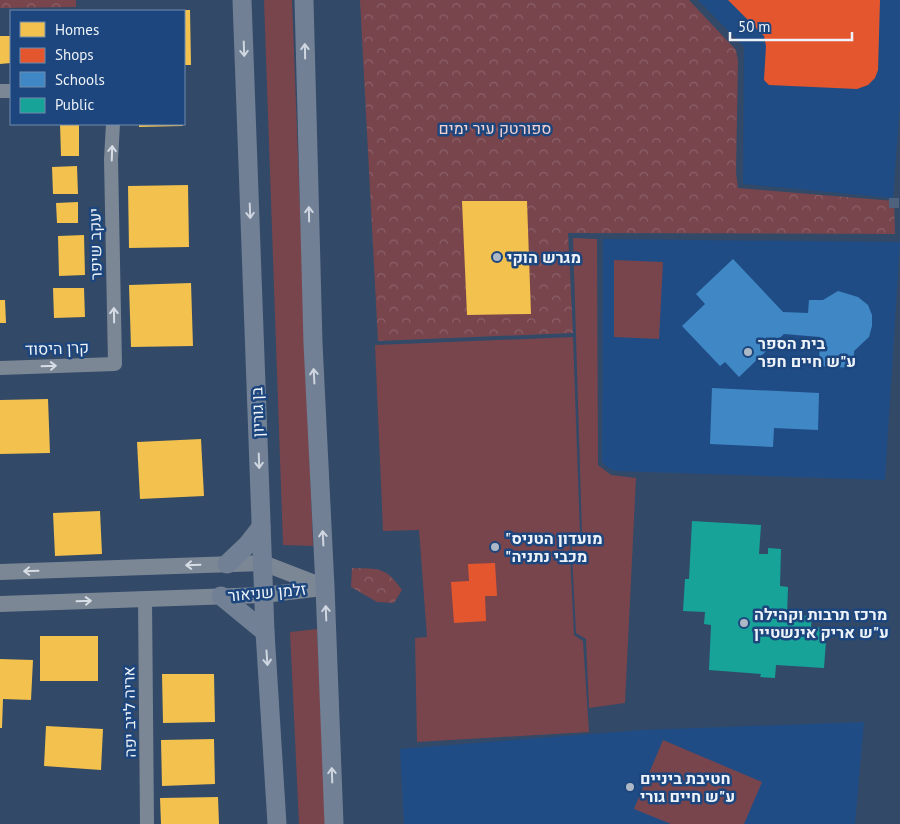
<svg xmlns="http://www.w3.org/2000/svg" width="900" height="824" viewBox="0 0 900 824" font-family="'PT Sans',Heebo,sans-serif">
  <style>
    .built { fill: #204c85 }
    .grass { fill: #78454d }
    .park { fill: url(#park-crowns) }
    .homes { fill: #f2c14e }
    .shops { fill: #e4572e }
    .schools { fill: #3f88c5 }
    .public { fill: #17a398 }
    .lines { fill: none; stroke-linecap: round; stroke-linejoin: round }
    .pedestrian-tunnel { stroke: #4e627d; stroke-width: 10; stroke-dasharray: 10 5; stroke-linecap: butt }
    .minor { stroke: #7c8796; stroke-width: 14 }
    .tertiary { stroke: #7c8796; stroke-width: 16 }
    .secondary { stroke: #718095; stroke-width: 19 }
    .oneway { stroke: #cfd6e0 }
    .oneway2 { stroke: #d7dde5 }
    .poi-dot { fill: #acb8c6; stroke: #1c467d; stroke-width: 2 }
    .labels { text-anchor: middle; stroke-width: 5; stroke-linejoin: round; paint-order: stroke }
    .park-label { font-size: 16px; fill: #efd1d1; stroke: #1c467d }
    .street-label { font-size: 16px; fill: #eef3f9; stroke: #1c467d }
    .poi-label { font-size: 16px; font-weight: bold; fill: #eef3f9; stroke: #1c467d; text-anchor: start }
  </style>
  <defs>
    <pattern id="park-crowns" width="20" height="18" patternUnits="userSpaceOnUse" patternTransform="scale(1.25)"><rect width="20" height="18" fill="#78454d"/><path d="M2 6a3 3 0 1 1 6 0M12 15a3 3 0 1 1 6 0" fill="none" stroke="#8c6067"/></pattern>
  </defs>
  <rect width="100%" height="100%" fill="#324967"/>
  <g class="built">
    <path d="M698,0H900V104L893,198L743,184L744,47Z"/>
    <path d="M603,239L900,242L885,480L616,471L608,468L602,462Z"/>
    <path d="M864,722L855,824H404L400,749L642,730Z"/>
  </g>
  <g class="grass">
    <path d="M264,0H292L313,546L283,545Z"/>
    <path d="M573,238L597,239L598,465L611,475L636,478L625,703L589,708L586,639L576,633L571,536L582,535Z"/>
    <path d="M614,260L663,262L659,339L614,337Z"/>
    <path d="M573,337L580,534L569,535L574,635L583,641L589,732L417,742L415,638L427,637L419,530L383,531L375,345Z"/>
    <path d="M317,629L326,824H299L290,632Z"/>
    <path d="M663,740L762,782L744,824H671L634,809Z"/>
  </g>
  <g class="park">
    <path d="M0,0H76V7L0,8Z"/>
    <path d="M360,0H689L736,50L738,61L736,173L738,188L894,201L895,234L568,233L573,333L378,341Z"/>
    <path d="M352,568C379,569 385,566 402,590L394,603L377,602L351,587Z"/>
  </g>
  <g class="homes">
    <path d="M184,10H190L191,65H184Z"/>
    <path d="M0,36H11V63L0,64Z"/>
    <path d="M60,124H79V156H61Z"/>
    <path d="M139,124H182L183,126L139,127Z"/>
    <path d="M77,166L78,194H53L52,167Z"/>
    <path d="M188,185L189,247L129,248L128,186Z"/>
    <path d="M462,201H527L531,314L467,315Z"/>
    <path d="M78,202V223H57L56,203Z"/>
    <path d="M84,235L85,275L59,276L58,236Z"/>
    <path d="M191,283L193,346L131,347L129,285Z"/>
    <path d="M53,288H84L85,317L54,318Z"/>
    <path d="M0,300H5L6,323H0Z"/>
    <path d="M48,399L50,453L0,454V400Z"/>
    <path d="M201,439L204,496L140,499L137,442Z"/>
    <path d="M100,511L102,554L55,556L53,513Z"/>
    <rect x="40" y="636" width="58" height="45"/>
    <path d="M0,659L33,660L31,700L3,699L2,728H0Z"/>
    <path d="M162,674H214L215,722L163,723Z"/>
    <path d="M46,726L103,729L101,770L44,766Z"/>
    <path d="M214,739L215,784L162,786L161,740Z"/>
    <path d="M218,797L219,824H161L160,798Z"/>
  </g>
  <g class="shops">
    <path d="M728,0H880L878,70L875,78L868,85L857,89L769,85L764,80L766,46L764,36Z"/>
    <path d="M495,563L497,596H485L486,621L454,623L451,582L469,581L468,564Z"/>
  </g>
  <g class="schools">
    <path d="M733,259L783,312L808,313L809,300H823L838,291L858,297L868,305L872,315V326L869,337L854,351V368L819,366L820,337L784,334L739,377L725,362L720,366L682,326L705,304L696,294Z"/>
    <path d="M712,388L819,393L818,430L774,428L773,447L710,444Z"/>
  </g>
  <path class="public" d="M692,521L761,525L759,554H768V548L781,549L780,586L788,587L787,615L812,616L811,627L827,628L824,668L776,665L775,678L760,677L761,674L709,670L711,625L704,624L705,612L683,611L685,579H689Z"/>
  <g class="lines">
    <path class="pedestrian-tunnel" d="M889,203H900"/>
    <g class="minor">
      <path d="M0,91H11"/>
      <path d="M0,368L115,364L111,159L113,124"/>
      <path d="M145,599L147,824"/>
    </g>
    <g class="tertiary">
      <path d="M0,572L263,563L325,587"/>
      <path d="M0,604L264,595L322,588"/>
    </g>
    <g class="secondary">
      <path d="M242,0L265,632L277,824"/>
      <path d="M304,0L313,343L325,587L334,824"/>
      <path d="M227,564L247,545L261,527"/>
      <path d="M221,596L265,632"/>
    </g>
  </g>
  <defs><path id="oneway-shaft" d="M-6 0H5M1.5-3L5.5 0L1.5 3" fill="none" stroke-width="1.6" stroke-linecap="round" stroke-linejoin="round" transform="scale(1.25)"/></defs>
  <g class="oneway">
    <use href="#oneway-shaft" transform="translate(244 49) rotate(88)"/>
    <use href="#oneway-shaft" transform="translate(305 51) rotate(-91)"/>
    <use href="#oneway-shaft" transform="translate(250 211) rotate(88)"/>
    <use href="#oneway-shaft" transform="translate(309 214) rotate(-91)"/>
    <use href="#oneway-shaft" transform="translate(314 376) rotate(-93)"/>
    <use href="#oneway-shaft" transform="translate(259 461) rotate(88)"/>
    <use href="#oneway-shaft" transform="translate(323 538) rotate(-93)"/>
    <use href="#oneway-shaft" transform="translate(326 613) rotate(-92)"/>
    <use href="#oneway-shaft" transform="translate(267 658) rotate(86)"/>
    <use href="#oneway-shaft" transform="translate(332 775) rotate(-92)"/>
  </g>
  <g class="oneway2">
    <use href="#oneway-shaft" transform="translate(112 153) rotate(-88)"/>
    <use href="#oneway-shaft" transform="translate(114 315) rotate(-91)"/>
    <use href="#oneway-shaft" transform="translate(49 366) rotate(-2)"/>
    <use href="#oneway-shaft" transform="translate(193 565) rotate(178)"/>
    <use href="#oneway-shaft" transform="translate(31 571) rotate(178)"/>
    <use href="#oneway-shaft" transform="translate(84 601) rotate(-2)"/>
  </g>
  <g class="poi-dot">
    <circle cx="497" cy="257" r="5"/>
    <circle cx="748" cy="352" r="5"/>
    <circle cx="495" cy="547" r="5"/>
    <circle cx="744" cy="623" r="5"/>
    <circle cx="630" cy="787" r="5"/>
  </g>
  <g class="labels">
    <g class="park-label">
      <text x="495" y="134">ספורטק עיר ימים</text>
    </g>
    <g class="street-label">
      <text transform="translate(95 244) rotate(-91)" y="6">יעקב שיפר</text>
      <text transform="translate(57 348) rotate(-2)" y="6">קרן היסוד</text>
      <text transform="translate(257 412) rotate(-92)" y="6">בן גוריון</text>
      <text transform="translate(267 592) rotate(-5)" y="6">זלמן שניאור</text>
      <text transform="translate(129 712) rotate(-91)" y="6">אריה לייב יפה</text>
    </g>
    <g class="poi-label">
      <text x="507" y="263">מגרש הוקי</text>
      <text x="758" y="349">בית הספר<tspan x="758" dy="18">ע"ש חיים חפר</tspan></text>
      <text x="505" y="544">"מועדון הטניס<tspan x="505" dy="18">"מכבי נתניה</tspan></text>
      <text x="754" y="620">מרכז תרבות וקהילה<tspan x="754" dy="18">ע"ש אריק אינשטיין</tspan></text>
      <text x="640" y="784">חטיבת ביניים<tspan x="640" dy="18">ע"ש חיים גורי</tspan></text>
    </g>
  </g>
  <rect x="10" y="10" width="175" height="115" fill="#1c467d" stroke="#708baf"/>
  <rect x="20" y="22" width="25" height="15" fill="#f2c14e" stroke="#708baf"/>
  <text x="55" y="35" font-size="15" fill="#eef3f9">Homes</text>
  <rect x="20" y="48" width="25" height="15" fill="#e4572e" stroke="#708baf"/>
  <text x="55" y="60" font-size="15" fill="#eef3f9">Shops</text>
  <rect x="20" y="72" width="25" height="15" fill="#3f88c5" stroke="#708baf"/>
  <text x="55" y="85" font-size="15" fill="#eef3f9">Schools</text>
  <rect x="20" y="98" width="25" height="15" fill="#17a398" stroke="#708baf"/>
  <text x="55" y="110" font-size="15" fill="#eef3f9">Public</text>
  <path d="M730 32v8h122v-8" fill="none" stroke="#eef3f9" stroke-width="2.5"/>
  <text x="738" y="32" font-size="15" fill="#eef3f9" stroke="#1c467d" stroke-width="4" paint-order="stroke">50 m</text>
</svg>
